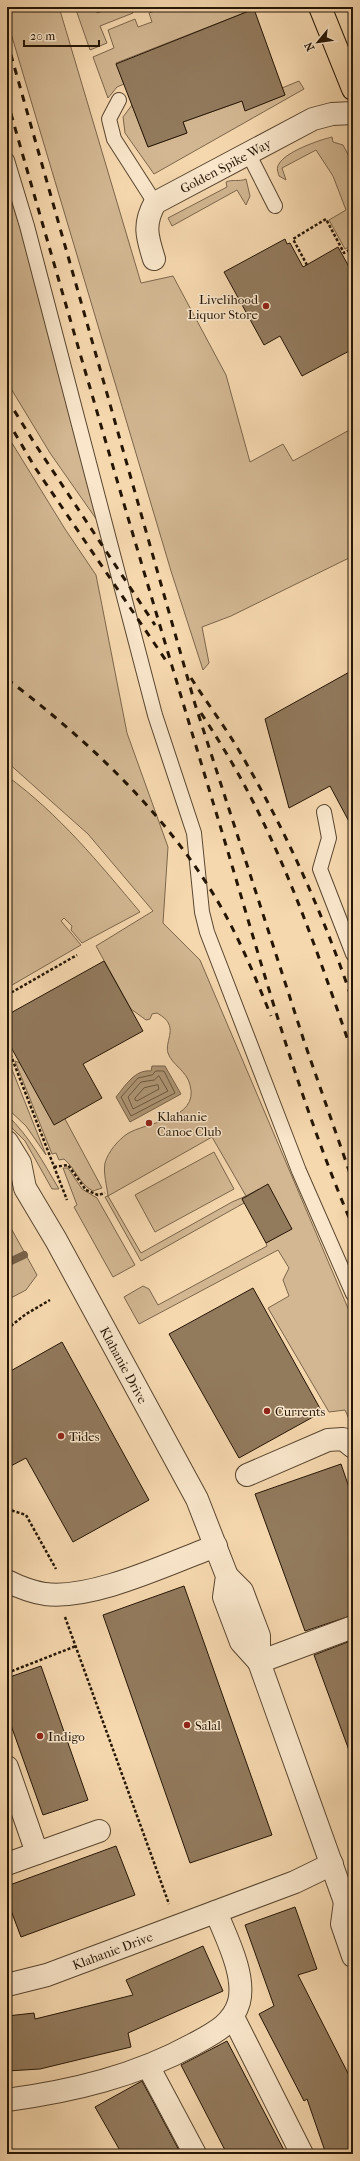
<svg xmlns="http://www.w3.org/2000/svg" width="360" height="2161" viewBox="0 0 360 2161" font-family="'IM FELL French Canon',serif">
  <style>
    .green { fill: #d2b792; stroke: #7c664b; fill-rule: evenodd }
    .water { fill: #af9675; stroke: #786248 }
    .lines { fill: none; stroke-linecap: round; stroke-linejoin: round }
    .shore { stroke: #6a563c; stroke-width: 1 }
    .stream { stroke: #786248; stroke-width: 8 }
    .building { fill: #927a5d; stroke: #251504 }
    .lane-casing { stroke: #59462f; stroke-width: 16 }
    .street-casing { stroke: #59462f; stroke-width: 24 }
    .primary-casing { stroke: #251504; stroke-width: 24 }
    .path { stroke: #251504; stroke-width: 2.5; stroke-dasharray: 3 2; stroke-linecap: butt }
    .lane { stroke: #f9e6cb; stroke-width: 14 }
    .street { stroke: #f9e6cb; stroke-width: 22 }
    .primary { stroke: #f6d8af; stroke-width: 22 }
    .rail { stroke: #251504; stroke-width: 3; stroke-dasharray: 7 7; stroke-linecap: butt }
    .poi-dot { fill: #8f2418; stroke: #f9e6cb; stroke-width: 1.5 }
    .labels { text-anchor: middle; stroke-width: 3; stroke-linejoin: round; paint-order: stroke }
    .street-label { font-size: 13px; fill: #251504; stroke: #f9e6cb }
    .poi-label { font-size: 13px; fill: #251504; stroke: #f9e6cb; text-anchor: start }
  </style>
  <rect width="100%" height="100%" fill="#f6d8af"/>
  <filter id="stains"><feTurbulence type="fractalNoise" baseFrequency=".005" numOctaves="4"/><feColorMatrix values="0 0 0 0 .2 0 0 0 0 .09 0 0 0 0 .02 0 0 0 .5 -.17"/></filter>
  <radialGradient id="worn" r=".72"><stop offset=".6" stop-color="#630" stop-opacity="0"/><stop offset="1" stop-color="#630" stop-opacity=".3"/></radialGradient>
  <g class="green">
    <path d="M7,7H59L141,283L173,276L226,375L250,462L283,444L293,461L353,428V556L231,616L202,627L209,663L203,670L171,571L7,20Z"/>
    <path d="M75,7H94L97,13L115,7H132L133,13L100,26L107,43L90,50Z"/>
    <path d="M166,7H242L244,13L116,63L124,84L117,87L108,98L93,57L114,48L108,30L135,19L138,27L152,22L149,13Z"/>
    <path d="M299,81L304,89L154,174L125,133L123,117L132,105L148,147L187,133L183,122L242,101L245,110L285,95L282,88Z"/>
    <path d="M332,137L333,142L343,145L353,164V245L345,249L329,220L346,210L333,176L316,150L282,168L286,180L279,176C278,172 276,168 279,164C285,152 319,140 332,137Z"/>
    <path d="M246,179L250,196L246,205L237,190L172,226L168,218L227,187L226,182C232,179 239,182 246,179Z"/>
    <path d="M7,185L25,243L99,523L50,453L7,382Z"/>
    <path d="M7,435L65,529L96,575L127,733L168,847L163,923L200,960L353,1320V1428L345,1410L329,1412L268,1308L289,1296L283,1280L289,1268L278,1250L139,1324L124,1297L143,1286L149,1289L158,1305L267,1246L266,1243L282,1234L259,1189L242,1198L244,1203L141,1261L105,1197L108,1196C107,1186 103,1173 105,1163C108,1152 118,1140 127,1134C145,1122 200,1120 190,1085C187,1071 172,1065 168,1053C164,1040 181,1026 157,1013L152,1014L150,1019L146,1020L131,1009L96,946L153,911L88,834L7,762ZM212,1137L246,1196L232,1202L141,1253L108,1196Z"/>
    <path d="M7,776C60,815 98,862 140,912L82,943L71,930L72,926L64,918L61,921L81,945L7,988Z"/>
    <path d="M15,1061L20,1063L65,1119L102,1188L93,1191C80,1185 76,1169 64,1159L59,1160L56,1153L52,1154Z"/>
    <path d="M7,1062H9L46,1155L26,1126L7,1108Z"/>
    <path d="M7,1115C30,1137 43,1162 59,1189H52L25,1141L7,1123Z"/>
    <path d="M214,1152L234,1189L155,1232L135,1195Z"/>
    <path d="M63,1168H68L82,1189L97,1198L135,1265L113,1277L74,1207L77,1205Z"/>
    <path d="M7,1221L37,1275L26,1290L7,1300Z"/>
  </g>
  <path class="water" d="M152,1066H165L181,1094L130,1122L116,1097C125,1086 135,1069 151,1071Z"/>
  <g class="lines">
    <g class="shore">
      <path d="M156,1071H164L175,1093L131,1116L121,1097L138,1078L152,1075Z"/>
      <path d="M159,1076L168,1091L133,1109L128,1097L141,1082L154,1080Z"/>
      <path d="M158,1085L159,1089L137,1101L135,1100V1098L144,1088Z"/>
    </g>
    <path class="stream" d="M7,1263L24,1255"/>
  </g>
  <g class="building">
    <path d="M254,9L285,95L245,111L242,101L183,122L187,133L148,147L116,64Z"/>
    <path d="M285,239L287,244L290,243L303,267L338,247L353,274V349L302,376L280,336L264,345L224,272Z"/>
    <path d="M353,670V829L330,786L289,808L265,719Z"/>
    <path d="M104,961L143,1031L83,1064L102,1098L54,1125L7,1040V1015Z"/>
    <path d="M268,1184L292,1229L266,1243L242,1199Z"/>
    <path d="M253,1288L322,1412L239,1458L169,1334Z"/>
    <path d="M62,1342L149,1500L73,1542L26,1458L7,1468V1373Z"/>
    <path d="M341,1464L353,1499V1615L305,1631L255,1494Z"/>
    <path d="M184,1586L272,1835L190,1863L103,1615Z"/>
    <path d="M353,1640V1752L350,1753L314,1655Z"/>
    <path d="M41,1666L88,1800L43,1815L7,1714V1678Z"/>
    <path d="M116,1846L135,1895L21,1937L7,1900V1886Z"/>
    <path d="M295,1907L317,1969L298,1975L353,2083V2154H326L307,2099L304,2101L259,2014L274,2006L245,1925Z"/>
    <path d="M203,1946L223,1991L128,2033L131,2047L40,2069L7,2071V2016L34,2013L35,2019L133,1995L126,1980Z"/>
    <path d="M227,2041L273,2129L286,2154H227L181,2065Z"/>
    <path d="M142,2081L181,2154H122L95,2107Z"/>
  </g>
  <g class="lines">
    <defs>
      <g id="lane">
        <path d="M119,100L109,119L114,139L155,203"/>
        <path d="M248,153L275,206"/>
        <path d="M7,160L27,226L155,715L194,833L202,912L207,932L299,1171L353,1294"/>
        <path d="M324,812L329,838L320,869L353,954"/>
      </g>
      <g id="street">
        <path id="s1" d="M154,259C147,237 143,224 155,203L313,119L332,114L353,113"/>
        <path id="s2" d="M7,1142L20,1163L25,1188L56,1240L197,1499L227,1576L224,1597L241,1642L259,1662"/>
        <path d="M247,1475L328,1440L343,1439L353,1447"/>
        <path d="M227,1576L242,1591L259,1636V1662L345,1902L353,1910"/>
        <path d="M7,1581C19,1587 32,1592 45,1594C94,1600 169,1563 216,1546"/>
        <path d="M259,1662L353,1627"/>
        <path d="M7,1767L37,1853"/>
        <path d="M7,1864L99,1831"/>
        <path d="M345,1902L342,1924L353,1956"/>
        <path id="s3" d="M7,1985L47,1975L295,1882L332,1864"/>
        <path d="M233,2017L302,2154"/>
        <path d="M148,2066L195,2154"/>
        <path d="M7,2100C73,2091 136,2076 194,2044C214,2033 233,2024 239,2002C246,1975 226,1937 216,1912"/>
      </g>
      <path id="primary" d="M320,7L353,89"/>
    </defs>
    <use href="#lane" class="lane-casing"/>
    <use href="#street" class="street-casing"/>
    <use href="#primary" class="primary-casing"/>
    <g class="path">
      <path d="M307,265L293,239L326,219L344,253L353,248"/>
      <path d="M7,995L77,955"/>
      <path d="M11,1047L8,1048L67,1200"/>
      <path d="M54,1167L68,1165L86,1190L98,1195L105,1193"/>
      <path d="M7,1329L26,1314L50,1300"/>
      <path d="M7,1366L10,1371"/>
      <path d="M7,1509L26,1515L56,1569"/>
      <path d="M65,1617L169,1904"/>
      <path d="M7,1673L76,1646"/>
    </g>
    <use href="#lane" class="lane"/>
    <use href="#street" class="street"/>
    <use href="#primary" class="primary"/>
    <g class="rail">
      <path d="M7,41L195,704L304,1041L353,1182"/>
      <path d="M7,100C76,341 146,582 219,822C260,958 297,1096 353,1227"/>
      <path d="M7,399L35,444L155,625"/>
      <path d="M7,420L36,469L167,662"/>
      <path d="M191,678C207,703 226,728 241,754C287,833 324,916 353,1002"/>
      <path d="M7,679C90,742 168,815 221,907C241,942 256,979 271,1016"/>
      <path d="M201,713C218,739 234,765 248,792C291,873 323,968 353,1055"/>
    </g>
  </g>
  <g class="poi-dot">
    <circle cx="266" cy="306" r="4"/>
    <circle cx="149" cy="1123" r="4"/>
    <circle cx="267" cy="1411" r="4"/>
    <circle cx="61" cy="1436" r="4"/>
    <circle cx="187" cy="1725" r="4"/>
    <circle cx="40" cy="1736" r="4"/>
  </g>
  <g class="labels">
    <g class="street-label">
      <text dy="5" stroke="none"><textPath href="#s1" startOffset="138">Golden Spike Way</textPath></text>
      <text dy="5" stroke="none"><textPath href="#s2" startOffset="253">Klahanie Drive</textPath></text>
      <text dy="5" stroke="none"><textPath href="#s3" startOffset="111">Klahanie Drive</textPath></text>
    </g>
    <g class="poi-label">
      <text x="258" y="304" text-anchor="end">Livelihood<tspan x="258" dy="15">Liquor Store</tspan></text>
      <text x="157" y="1121">Klahanie<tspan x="157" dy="15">Canoe Club</tspan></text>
      <text x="275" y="1416">Currents</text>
      <text x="69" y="1441">Tides</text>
      <text x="195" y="1730">Salal</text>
      <text x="48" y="1741">Indigo</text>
    </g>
  </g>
  <rect width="360" height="2161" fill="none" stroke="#f6d8af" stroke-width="24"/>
  <rect x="8" y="8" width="344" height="2145" fill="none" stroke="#251504" stroke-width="2"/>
  <rect x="12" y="12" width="336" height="2137" fill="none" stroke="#251504"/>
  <g transform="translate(318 42) rotate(241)" stroke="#f9e6cb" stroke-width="3" paint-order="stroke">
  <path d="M0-3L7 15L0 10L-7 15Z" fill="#251504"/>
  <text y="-6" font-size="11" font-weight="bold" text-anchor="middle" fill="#251504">N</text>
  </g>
  <path d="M24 40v6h75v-6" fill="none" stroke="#251504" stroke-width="2"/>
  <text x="30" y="40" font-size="12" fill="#251504" stroke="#f9e6cb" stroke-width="3" paint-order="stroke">20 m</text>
  <rect width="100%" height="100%" filter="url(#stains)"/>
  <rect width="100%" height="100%" fill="url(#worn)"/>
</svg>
